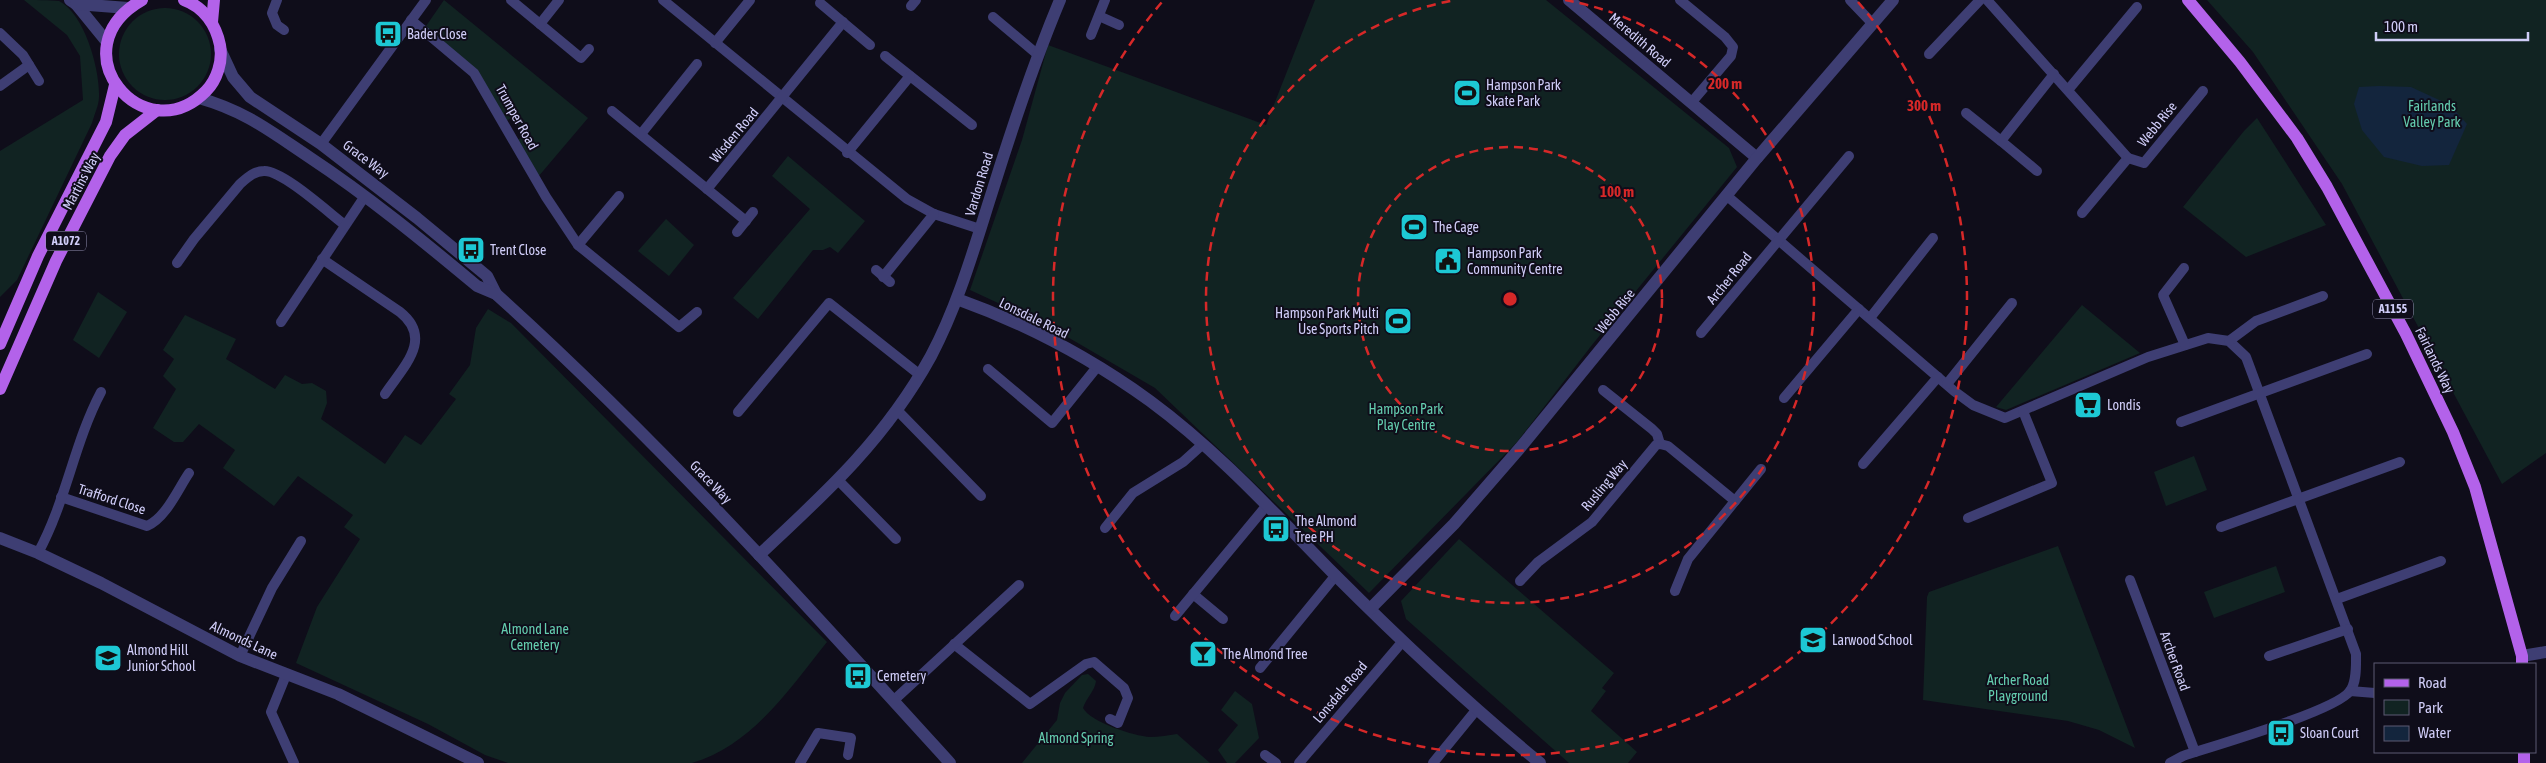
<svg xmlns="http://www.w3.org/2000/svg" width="2546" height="763" viewBox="0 0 2546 763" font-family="'Asap Condensed',sans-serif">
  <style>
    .green { fill: #112322 }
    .water { fill: #13253d }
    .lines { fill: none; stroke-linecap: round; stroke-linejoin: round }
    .minor { stroke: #3e3e73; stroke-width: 10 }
    .tertiary { stroke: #3e3e73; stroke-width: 12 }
    .primary { stroke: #b362ea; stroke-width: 12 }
    .ring { fill: none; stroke: #d62828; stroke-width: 2.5; stroke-dasharray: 9 6 }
    .labels { text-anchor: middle; stroke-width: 4; stroke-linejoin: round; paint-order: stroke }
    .shield { fill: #0f0d1a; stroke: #9693b5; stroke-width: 1 }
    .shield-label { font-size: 12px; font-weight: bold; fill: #d0cdf8 }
    .poi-label { font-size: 14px; fill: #d0cdf8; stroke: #0f0d1a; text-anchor: start }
    .street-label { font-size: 14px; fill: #d0cdf8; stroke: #0f0d1a }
    .park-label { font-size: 14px; fill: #64cdaf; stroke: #0f0d1a }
    .centre { fill: #d62828; stroke: #0f0d1a; stroke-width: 2.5 }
    .ring-label { font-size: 15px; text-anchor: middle; font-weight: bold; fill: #d62828; stroke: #0f0d1a; stroke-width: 4; stroke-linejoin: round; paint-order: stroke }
  </style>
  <rect width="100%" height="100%" fill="#0f0d1a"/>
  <g class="green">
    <path d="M24,0C33,0 50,0 59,1C85,14 100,70 99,97C99,105 94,115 92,123L17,280L0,297V151L83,100L80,56L67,35Z"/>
    <path d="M444,0L588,118L538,177L517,140L524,136L513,117L506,121L477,70L424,29Z"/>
    <path d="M1315,0H1546L1729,148L1737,167L1592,345L1517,442L1369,593L1155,388L1052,328L970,290L1022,140L1048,45L1266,125Z"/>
    <path d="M2207,0H2546V453L2502,484L2342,184L2253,52Z"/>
    <circle cx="165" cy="54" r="46"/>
    <path d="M2257,118L2326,225L2246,257L2183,207L2244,131Z"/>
    <path d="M788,156L865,221L838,253L830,247L823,250H813L758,319L733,298L810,209L772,176Z"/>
    <path d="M666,219L694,245L669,276L638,251Z"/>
    <path d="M98,292L127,312L99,358L73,340Z"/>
    <path d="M2082,305L2140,353L2006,410L1996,407Z"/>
    <path d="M488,309L511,323L827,642C789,689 753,745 692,763H508L485,755L428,724L296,663L317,607L360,539L344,527L353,515L298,476L274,506L223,468L235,450L199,424L183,442H174L153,428L176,389L163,376L174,359L163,350L185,315L236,339L226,359L275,389L285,375L302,384L312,383L326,391L327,403L321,419L385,464L405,435L421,445L456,399L449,394L470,365L476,328Z"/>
    <path d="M2194,456L2207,490L2166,506L2154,472Z"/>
    <path d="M1459,539L1614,673L1602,688L1606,691L1591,711L1637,752L1628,763H1569L1406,619L1401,601Z"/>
    <path d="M2058,546L2135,748L2099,730L2068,721L1923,700L1927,597L1929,592Z"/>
    <path d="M2276,566L2285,592L2214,618L2204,592Z"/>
    <path d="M1088,674L1096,681C1095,691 1086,698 1083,708C1090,722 1134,736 1150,737C1159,737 1169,735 1177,734L1210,763H1022L1057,720L1060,703L1065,693L1082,675Z"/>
    <path d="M1235,691L1252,704L1259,738L1235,763H1227L1218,750L1238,725L1221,710Z"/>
  </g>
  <path class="water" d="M2379,86L2411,87L2450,105L2467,124L2449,165L2422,166L2384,157L2362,130L2354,104L2359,87Z"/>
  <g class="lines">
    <g class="minor">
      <path d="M277,0L272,13L277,25L284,30"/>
      <path d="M511,0L581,58L589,49"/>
      <path d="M663,0L907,199L934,214L980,229"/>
      <path d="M1680,0L1725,37L1733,47L1731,56L1691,103"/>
      <path d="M1850,0L1872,23"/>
      <path d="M1987,0L2128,158L2082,213"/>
      <path d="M820,3L870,45"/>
      <path d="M911,6L916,0"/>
      <path d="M1099,16L1119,25"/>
      <path d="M993,17L1037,54"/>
      <path d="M411,20L474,73L546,197L578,245L679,327L697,312"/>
      <path d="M540,24L559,0"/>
      <path d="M0,33L23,55L39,81"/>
      <path d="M1091,35L1105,0"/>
      <path d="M715,43L750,0"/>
      <path d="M1929,54L1980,0"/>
      <path d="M885,56L972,125"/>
      <path d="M0,86L29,65"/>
      <path d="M2068,90L2137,7"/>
      <path d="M612,111L746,221"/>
      <path d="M1966,113L2001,141"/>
      <path d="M641,134L697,64"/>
      <path d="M321,144L426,0"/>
      <path d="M847,153L910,76"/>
      <path d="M2128,158L2144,163L2203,91"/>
      <path d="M2037,171L2001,141L2054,74"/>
      <path d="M707,189L843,22"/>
      <path d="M1726,195L1954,391L1973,405L2005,418L2148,357L2208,338L2229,341L2246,357L2356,654C2356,665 2357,682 2350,691C2336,711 2213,746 2183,756L2170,763"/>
      <path d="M737,232L753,212"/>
      <path d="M578,245L619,196"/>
      <path d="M322,259L400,312C434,339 403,367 385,394"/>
      <path d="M177,263L194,239L240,184C247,178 254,171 264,171C282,170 329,213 345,225"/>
      <path d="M2184,268L2163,295L2185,345"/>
      <path d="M876,270L890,282"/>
      <path d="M883,277L934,214"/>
      <path d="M1870,318L1933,238"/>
      <path d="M281,322L365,196"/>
      <path d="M1701,333L1849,156"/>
      <path d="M2229,341L2256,321L2323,296"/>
      <path d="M988,369L1052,423L1097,367"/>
      <path d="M1947,384L2012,303"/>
      <path d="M1603,390L1652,429L1657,434L1660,444"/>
      <path d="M1784,398L1859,309"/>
      <path d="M897,410L981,496"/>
      <path d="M738,412L829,303L920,375"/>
      <path d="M2181,422L2367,354"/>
      <path d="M1863,464L1938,377"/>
      <path d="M839,481L896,539"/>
      <path d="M61,497L147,526C166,518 178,489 189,473"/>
      <path d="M1968,518L2052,483L2023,411"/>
      <path d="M2221,527L2400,462"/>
      <path d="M1105,528L1133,493L1183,462L1203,444"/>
      <path d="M38,553C66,502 74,443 101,392"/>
      <path d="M2130,580L2195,752"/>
      <path d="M1520,581L1538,562L1592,522L1656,445L1660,444L1668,446L1735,501"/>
      <path d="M1675,591L1688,559L1761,469"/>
      <path d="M1193,594L1223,619"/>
      <path d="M2337,599L2441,561"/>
      <path d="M1175,616L1267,505"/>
      <path d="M954,644L1030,704L1086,664L1094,662L1124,688L1128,698L1118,723L1110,719"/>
      <path d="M240,656L272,588L301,541"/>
      <path d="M2269,656L2348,629"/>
      <path d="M1260,668L1336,575"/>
      <path d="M286,675L271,712L294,763"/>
      <path d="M2350,691L2375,693"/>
      <path d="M893,701L1019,585"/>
      <path d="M1265,755L1276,763"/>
      <path d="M800,763L818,733L851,738L848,755"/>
      <path d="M1299,763L1403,641"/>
      <path d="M1433,763L1477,709"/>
    </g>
    <g class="tertiary">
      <path d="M70,0L76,4L107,42"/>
      <path d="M1569,0L1757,158"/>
      <path d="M76,4L128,8"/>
      <path d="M220,49L233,77L250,97L321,144L417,218L487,276L496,294"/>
      <path d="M199,98C245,111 270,131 309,157C368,196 423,241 477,286L496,294C658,440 804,602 950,763"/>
      <path d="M957,299C1024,323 1092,359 1150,401C1218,451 1275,514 1334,574C1400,640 1468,704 1540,763"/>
      <path d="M0,538L38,553L101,583L240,656L338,694L478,763"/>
      <path d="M759,555C827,492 886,438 931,356C959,303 975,245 993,189C1013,125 1034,62 1060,0"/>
      <path d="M1370,609L1454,524L1520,448L1757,158L1893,0"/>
      <path d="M2522,656L2546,652"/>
    </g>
    <g class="primary">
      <path d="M142,0C56,49 144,154 206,91C217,80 223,61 220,45C216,25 204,7 184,0"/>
      <path d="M2188,0L2240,62L2297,138L2327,187L2406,334L2453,432L2475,487L2522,656V664"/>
      <path d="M212,22L214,0"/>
      <path d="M0,344L38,256L106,122L115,85"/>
      <path d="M0,389L56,261L110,156L125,135L157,110"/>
      <path d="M2524,763V752"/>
    </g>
  </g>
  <g class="ring">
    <circle cx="1510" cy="299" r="152"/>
    <path d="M1565 0A304 304 0 1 1 1455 0"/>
    <path d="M1858 2A457 457 0 1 1 1162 2"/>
  </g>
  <defs>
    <symbol id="bus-square" viewBox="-11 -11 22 22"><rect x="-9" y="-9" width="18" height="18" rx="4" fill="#1dc8d4" stroke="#0f0d1a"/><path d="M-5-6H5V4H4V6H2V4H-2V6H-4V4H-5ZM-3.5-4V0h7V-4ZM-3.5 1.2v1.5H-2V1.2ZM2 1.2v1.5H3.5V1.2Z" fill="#111"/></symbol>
    <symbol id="stadium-square" viewBox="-11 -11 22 22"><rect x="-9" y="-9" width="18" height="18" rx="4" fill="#1dc8d4" stroke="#0f0d1a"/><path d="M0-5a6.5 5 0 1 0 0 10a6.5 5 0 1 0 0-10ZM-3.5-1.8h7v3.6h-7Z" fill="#111"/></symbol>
    <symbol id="civic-square" viewBox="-11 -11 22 22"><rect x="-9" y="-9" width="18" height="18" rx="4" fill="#1dc8d4" stroke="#0f0d1a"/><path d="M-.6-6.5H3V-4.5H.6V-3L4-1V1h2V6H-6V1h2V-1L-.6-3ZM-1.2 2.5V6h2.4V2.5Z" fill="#111"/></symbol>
    <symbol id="supermarket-square" viewBox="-11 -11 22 22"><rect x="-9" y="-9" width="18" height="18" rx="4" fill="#1dc8d4" stroke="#0f0d1a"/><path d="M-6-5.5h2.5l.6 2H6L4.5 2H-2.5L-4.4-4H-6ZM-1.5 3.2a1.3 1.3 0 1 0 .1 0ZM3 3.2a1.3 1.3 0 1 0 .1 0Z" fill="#111"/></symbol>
    <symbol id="school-square" viewBox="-11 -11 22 22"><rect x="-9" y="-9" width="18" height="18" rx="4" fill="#1dc8d4" stroke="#0f0d1a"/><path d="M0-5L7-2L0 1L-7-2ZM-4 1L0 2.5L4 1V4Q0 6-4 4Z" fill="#111"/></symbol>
    <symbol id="bar-square" viewBox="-11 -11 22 22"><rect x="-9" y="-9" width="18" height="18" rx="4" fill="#1dc8d4" stroke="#0f0d1a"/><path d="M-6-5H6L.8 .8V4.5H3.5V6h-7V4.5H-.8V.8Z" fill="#111"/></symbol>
  </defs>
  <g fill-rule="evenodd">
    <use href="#bus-square" x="372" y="18" width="32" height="32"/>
    <use href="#stadium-square" x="1451" y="77" width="32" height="32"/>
    <use href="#stadium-square" x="1398" y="211" width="32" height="32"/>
    <use href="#bus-square" x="455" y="234" width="32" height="32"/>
    <use href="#civic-square" x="1432" y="245" width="32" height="32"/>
    <use href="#stadium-square" x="1382" y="305" width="32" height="32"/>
    <use href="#supermarket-square" x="2072" y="389" width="32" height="32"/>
    <use href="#bus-square" x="1260" y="513" width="32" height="32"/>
    <use href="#school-square" x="1797" y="624" width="32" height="32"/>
    <use href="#bar-square" x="1187" y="638" width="32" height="32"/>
    <use href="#school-square" x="92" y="642" width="32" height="32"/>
    <use href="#bus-square" x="842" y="660" width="32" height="32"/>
    <use href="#bus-square" x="2265" y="717" width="32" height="32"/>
  </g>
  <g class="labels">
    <g class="shield">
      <rect x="46" y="231.5" width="40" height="19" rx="4"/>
      <rect x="2373" y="299.5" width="40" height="19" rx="4"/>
    </g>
    <g class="shield-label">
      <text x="66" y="245">A1072</text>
      <text x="2393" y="313">A1155</text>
    </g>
    <g class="poi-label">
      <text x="407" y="39">Bader Close</text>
      <text x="1486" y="90">Hampson Park<tspan x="1486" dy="16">Skate Park</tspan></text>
      <text x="1433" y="232">The Cage</text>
      <text x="490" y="255">Trent Close</text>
      <text x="1467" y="258">Hampson Park<tspan x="1467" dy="16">Community Centre</tspan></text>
      <text x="1379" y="318" text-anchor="end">Hampson Park Multi<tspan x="1379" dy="16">Use Sports Pitch</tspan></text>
      <text x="2107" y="410">Londis</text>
      <text x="1295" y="526">The Almond<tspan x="1295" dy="16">Tree PH</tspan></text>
      <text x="1832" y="645">Larwood School</text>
      <text x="127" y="655">Almond Hill<tspan x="127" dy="16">Junior School</tspan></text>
      <text x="1222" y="659">The Almond Tree</text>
      <text x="877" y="681">Cemetery</text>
      <text x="2300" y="738">Sloan Court</text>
    </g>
    <g class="street-label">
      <text transform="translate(1640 40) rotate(40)" y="5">Meredith Road</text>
      <text transform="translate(517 117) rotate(61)" y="5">Trumper Road</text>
      <text transform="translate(2157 124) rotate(-51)" y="5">Webb Rise</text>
      <text transform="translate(734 135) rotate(-50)" y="5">Wisden Road</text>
      <text transform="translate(366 159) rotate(37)" y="5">Grace Way</text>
      <text transform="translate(81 181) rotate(-62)" y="5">Martins Way</text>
      <text transform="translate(979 184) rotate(-73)" y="5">Vardon Road</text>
      <text transform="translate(1729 278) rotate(-51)" y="5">Archer Road</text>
      <text transform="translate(1615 311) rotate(-51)" y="5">Webb Rise</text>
      <text transform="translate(1034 318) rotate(26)" y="5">Lonsdale Road</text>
      <text transform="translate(2435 360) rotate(64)" y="5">Fairlands Way</text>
      <text transform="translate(711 482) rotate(46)" y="5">Grace Way</text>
      <text transform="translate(1604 485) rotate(-50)" y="5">Rusling Way</text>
      <text transform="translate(112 499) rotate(18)" y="5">Trafford Close</text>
      <text transform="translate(244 640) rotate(25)" y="5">Almonds Lane</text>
      <text transform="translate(2175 661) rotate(70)" y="5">Archer Road</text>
      <text transform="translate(1340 692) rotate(-50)" y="5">Lonsdale Road</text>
    </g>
    <g class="park-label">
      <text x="2432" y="111">Fairlands<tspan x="2432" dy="16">Valley Park</tspan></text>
      <text x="1406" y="414">Hampson Park<tspan x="1406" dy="16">Play Centre</tspan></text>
      <text x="535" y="634">Almond Lane<tspan x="535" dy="16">Cemetery</tspan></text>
      <text x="2018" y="685">Archer Road<tspan x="2018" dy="16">Playground</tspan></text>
      <text x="1076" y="743">Almond Spring</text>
    </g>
  </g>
  <circle cx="1510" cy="299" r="8" class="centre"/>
  <g class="ring-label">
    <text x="1725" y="89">200 m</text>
    <text x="1924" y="111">300 m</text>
    <text x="1617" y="197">100 m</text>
  </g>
  <rect x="2374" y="663" width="162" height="90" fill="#0f0d1a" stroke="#5c5a73"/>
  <rect x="2384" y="679" width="25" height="8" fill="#b362ea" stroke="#5c5a73"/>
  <text x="2418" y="688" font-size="15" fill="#d0cdf8">Road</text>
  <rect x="2384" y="700" width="25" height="15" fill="#112322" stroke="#5c5a73"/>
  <text x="2418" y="713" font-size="15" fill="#d0cdf8">Park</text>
  <rect x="2384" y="726" width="25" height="15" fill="#13253d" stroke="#5c5a73"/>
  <text x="2418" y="738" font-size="15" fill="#d0cdf8">Water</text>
  <path d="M2376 32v8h152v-8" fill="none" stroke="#d0cdf8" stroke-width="2.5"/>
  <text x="2384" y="32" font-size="15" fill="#d0cdf8" stroke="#0f0d1a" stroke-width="4" paint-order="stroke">100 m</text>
</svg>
